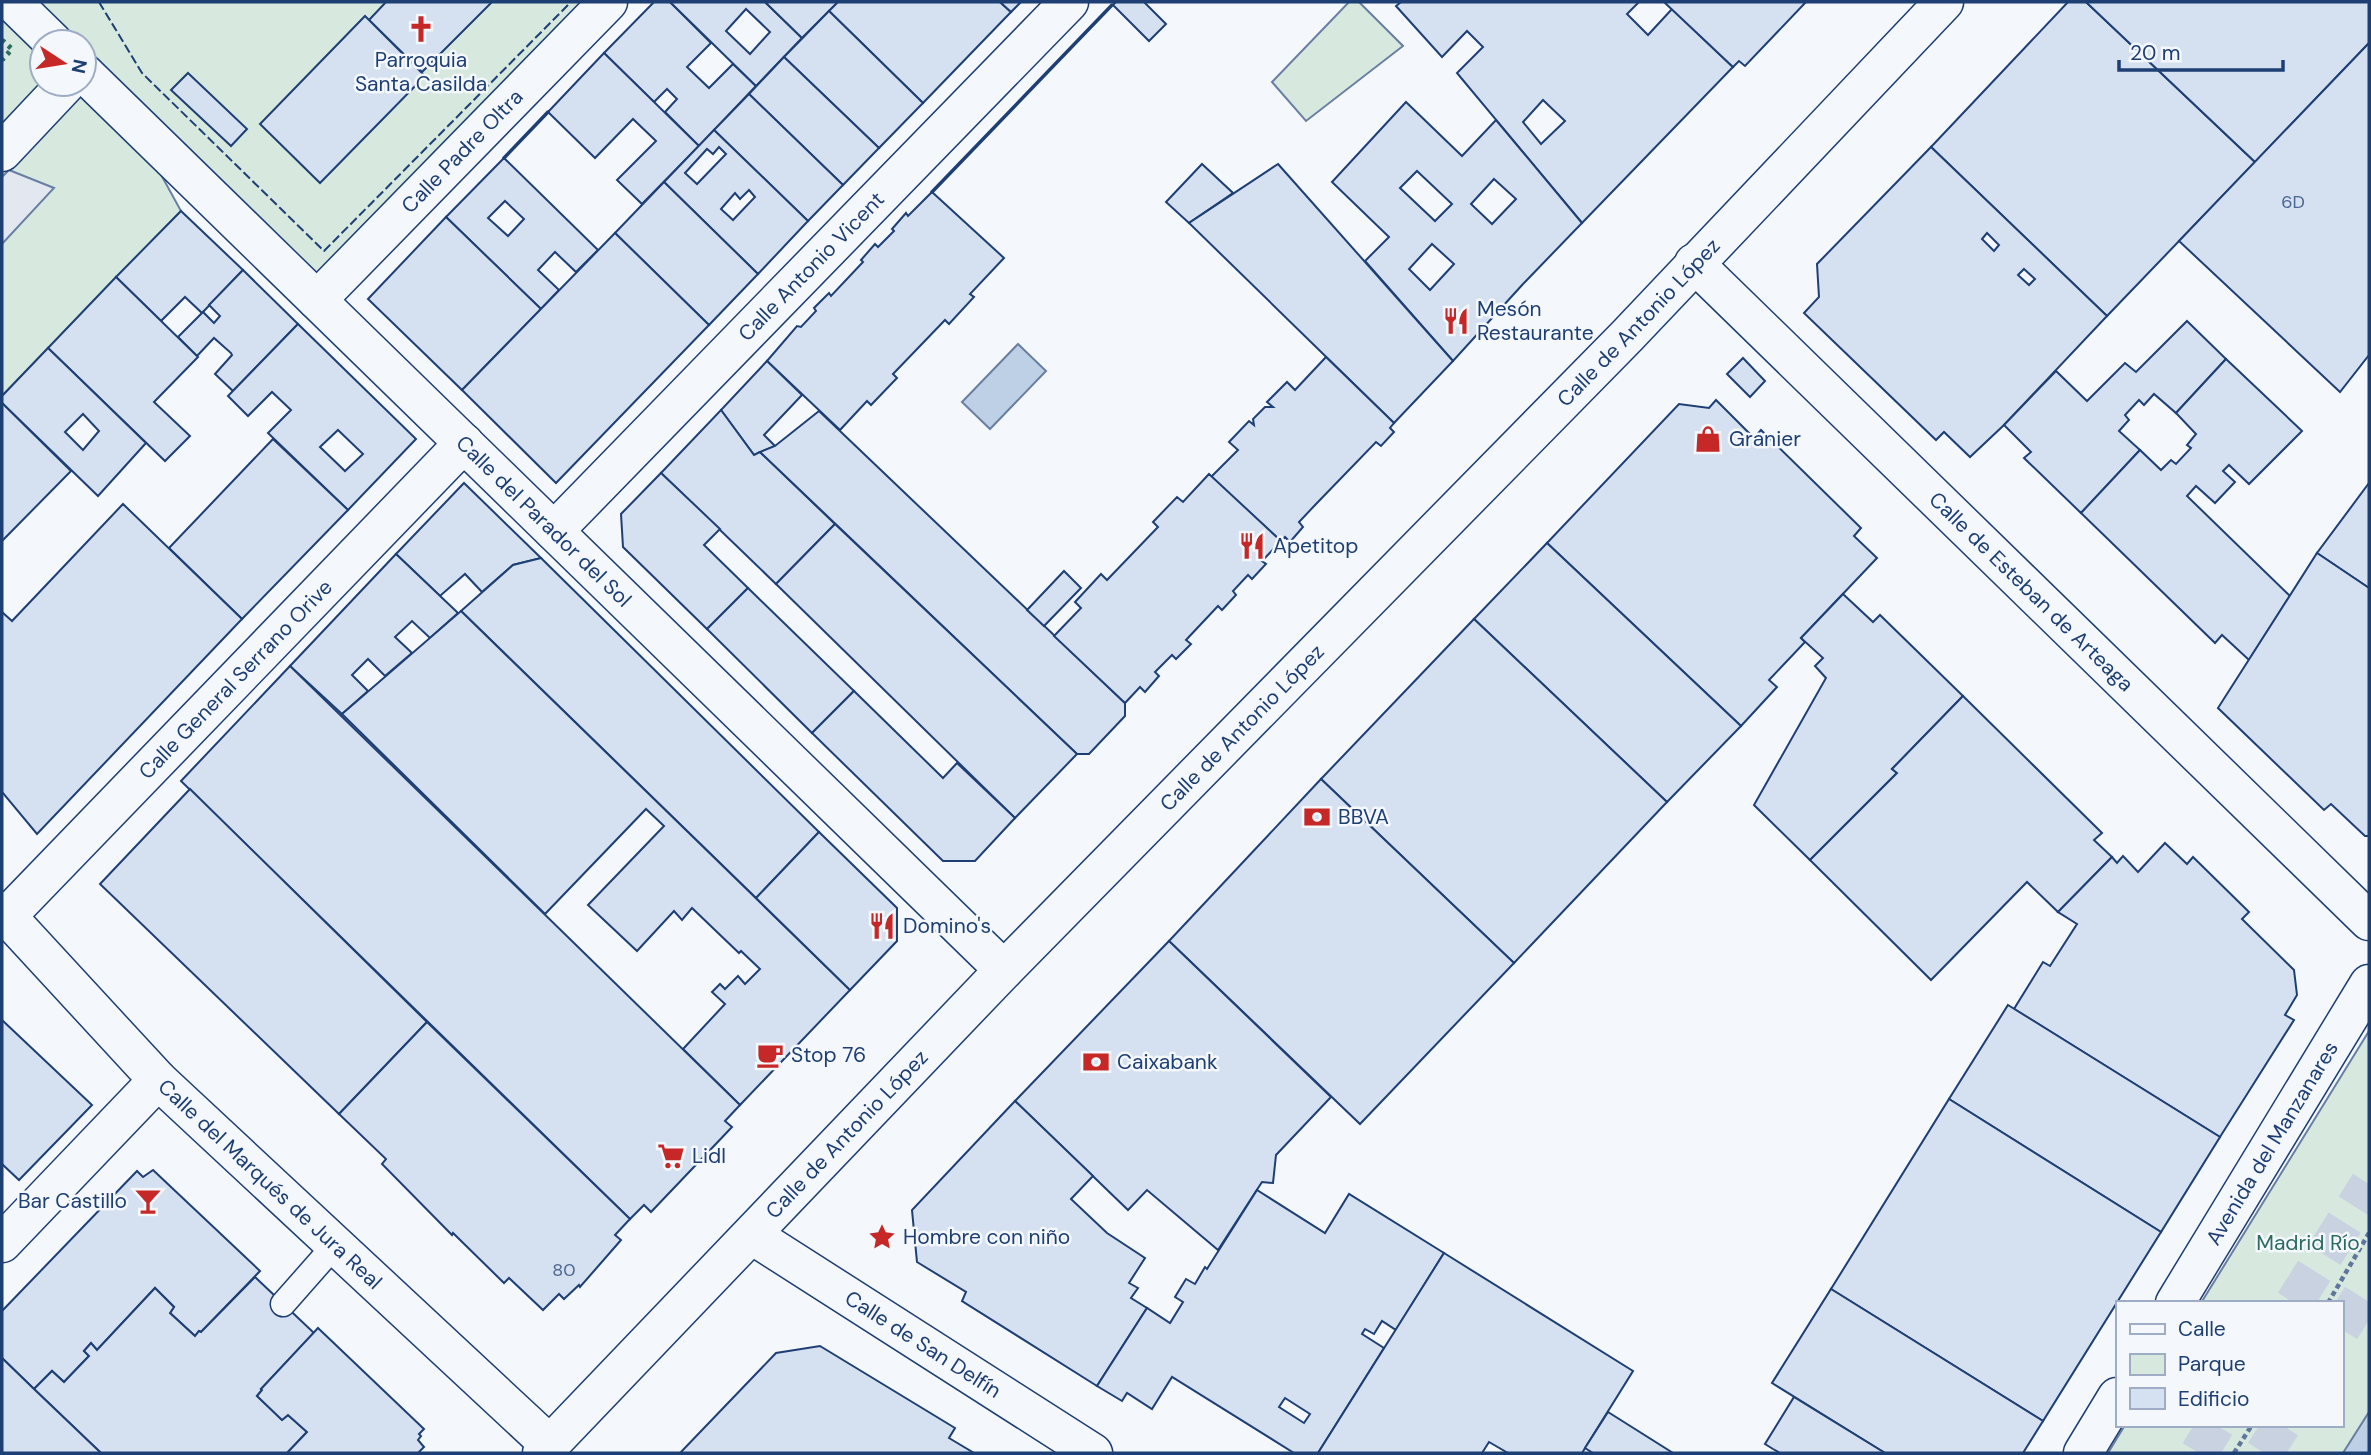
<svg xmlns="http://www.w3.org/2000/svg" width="2371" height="1455" viewBox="0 0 2371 1455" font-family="'DM Sans',sans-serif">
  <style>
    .green { fill: #d7e8df; stroke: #687fa3; stroke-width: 2; fill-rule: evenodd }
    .parking { fill: #e3e8f0; stroke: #687fa3; stroke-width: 2 }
    .water { fill: #bed0e5; stroke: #687fa3; stroke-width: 2 }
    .building { fill: #d5e0f0; stroke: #1d3f73; stroke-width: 2; fill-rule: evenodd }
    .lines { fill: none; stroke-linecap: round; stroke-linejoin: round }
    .highway-tunnel { stroke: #c9d2e0; stroke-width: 38; stroke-dasharray: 38 19; stroke-linecap: butt }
    .lane-casing { stroke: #1d3f73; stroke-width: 27 }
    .street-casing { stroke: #1d3f73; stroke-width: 41 }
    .primary-casing { stroke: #1d3f73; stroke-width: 41 }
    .path { stroke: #5e769c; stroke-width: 4.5; stroke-dasharray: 5 3.5; stroke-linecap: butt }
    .lane { stroke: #f4f7fb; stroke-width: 24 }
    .street { stroke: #f4f7fb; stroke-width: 38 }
    .primary { stroke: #f4f7fb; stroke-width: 38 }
    .hedge { stroke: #2c6c60; stroke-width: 5; stroke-dasharray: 3.5 5; stroke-linecap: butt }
    .fence { stroke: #1d3f73; stroke-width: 2; stroke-dasharray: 9 3.5; stroke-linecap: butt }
    .wall { stroke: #1d3f73; stroke-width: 3.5 }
    .labels { text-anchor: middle; stroke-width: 5; stroke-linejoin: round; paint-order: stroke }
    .number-label { font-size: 18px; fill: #4b6792 }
    .poi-label { font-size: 21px; fill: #1d3f73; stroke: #f4f7fb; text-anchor: start }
    .street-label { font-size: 21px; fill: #1d3f73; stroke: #f4f7fb }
    .park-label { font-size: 21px; fill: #2c6c60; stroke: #f4f7fb }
  </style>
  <rect width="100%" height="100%" fill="#f4f7fb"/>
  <g class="green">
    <path d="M2,2H608L317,300L131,120L181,211L2,396ZM42,42H84V84H42Z"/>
    <path d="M1349,2H1359L1403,46L1306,121L1272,82Z"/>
    <path d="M2369,1031V1453H2108L2125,1425H2341V1303H2201Z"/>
  </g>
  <path class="parking" d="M9,170L54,188L2,244V177Z"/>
  <g class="water">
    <path d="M1018,344L1046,371L990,429L962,402Z"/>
    <path d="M2369,1412V1453H2343Z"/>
  </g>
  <g class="building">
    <path d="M386,2H492L422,72L369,20Z"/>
    <path d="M654,2H670L711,43L687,67L709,88L733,64L756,86L699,146L665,112L677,99L667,89L654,102L604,53Z"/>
    <path d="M670,2H765L802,38L756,86ZM746,9L770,32L750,54L726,31Z"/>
    <path d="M765,2H838L802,38Z"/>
    <path d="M838,2H1000L1011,12L923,103L829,11Z"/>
    <path d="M1000,2H1021L1011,12Z"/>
    <path d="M1116,2H1144L1166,24L1149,41L1113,5Z"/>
    <path d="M1401,2H1639L1627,14L1648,35L1672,9L1733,67L1582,223L1457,73L1483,47L1467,31L1442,57L1396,6ZM1543,100L1565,121L1541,144L1523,122Z"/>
    <path d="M1664,2H1806L1745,66L1739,61L1733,67Z"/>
    <path d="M2068,2H2086L2255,162L2107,316L1931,147Z"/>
    <path d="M2086,2H2369V43L2255,162Z"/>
    <path d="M829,11L923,103L879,148L784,57Z"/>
    <path d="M365,16L425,76L320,183L260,124Z"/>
    <path d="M2369,43V355L2340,392L2179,241Z"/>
    <path d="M604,53L699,146L642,204L617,180L656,141L633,119L595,158L548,112Z"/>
    <path d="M784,57L879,148L843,185L749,94Z"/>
    <path d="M188,73L247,129L231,146L171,90Z"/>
    <path d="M749,94L843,185L808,221L714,130Z"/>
    <path d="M1406,102L1462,156L1496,120L1582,223L1523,284L1453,361L1365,261L1389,237L1332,182ZM1417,171L1452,204L1435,221L1400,188ZM1494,179L1516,199L1492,224L1471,204ZM1432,244L1454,264L1430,290L1409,269Z"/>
    <path d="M714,130L808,221L758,274L664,182ZM719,147L726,154L697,184L685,173L707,149L713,154ZM749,190L755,197L733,220L721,209L735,193L740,199Z"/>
    <path d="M1931,147L2107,316L2004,425L1970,457L1944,432L1936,440L1804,313L1819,297L1817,264ZM1987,233L1999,245L1994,251L1982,239ZM2024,269L2035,279L2029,285L2018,275Z"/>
    <path d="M504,158L598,250L576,272L555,252L538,270L559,290L541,309L446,217ZM505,201L524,219L508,236L488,218Z"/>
    <path d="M1202,164L1233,193L1189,223L1166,202Z"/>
    <path d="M1278,164L1453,361L1394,423L1189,223Z"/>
    <path d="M664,182L758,274L709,325L615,233Z"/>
    <path d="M932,192L1004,258L970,294L974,297L949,324L945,320L893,374L897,378L871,405L867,401L840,430L767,361L797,326L801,327L816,311L814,308L829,293L831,296L863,262L861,260L875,244L878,247L894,231L892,229L906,213L908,216Z"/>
    <path d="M181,211L243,270L202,313L185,297L161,321L116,277Z"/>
    <path d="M446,217L541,309L462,390L368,299Z"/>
    <path d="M615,233L709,325L556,483L462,390Z"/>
    <path d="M243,270L298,324L233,391L215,374L232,355L231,353L214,338L197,356L178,337L203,312L214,323L220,316L209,305Z"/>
    <path d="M116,277L198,357L154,402L190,436L165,461L48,348Z"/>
    <path d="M2187,321L2226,359L2176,413L2154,394L2144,405L2139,400L2125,415L2129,420L2119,431L2140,450L2081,513L2024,458L2031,452L2004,425L2056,371L2087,401L2125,363L2136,372Z"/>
    <path d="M298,324L416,439L348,510L268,433L291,410L272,392L248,416L228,396ZM338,430L363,454L345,471L320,447Z"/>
    <path d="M48,348L146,443L98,496L2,403V396ZM83,414L99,431L83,450L65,432Z"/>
    <path d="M1326,357L1394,423L1390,428L1394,432L1381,446L1376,442L1317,503L1299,522L1303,527L1290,542L1285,537L1281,541L1211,477L1238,450L1229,442L1249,421L1254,425L1253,419L1265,407H1273L1267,402L1287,382L1295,390Z"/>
    <path d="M1743,358L1765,381L1750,397L1727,374Z"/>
    <path d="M2226,359L2302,431L2249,484L2229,465L2223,471L2235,482L2215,503L2196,486L2187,496L2290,596L2249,660L2222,635L2215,643L2081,513L2140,450L2161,470L2171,460L2176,464L2191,448L2187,445L2196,434L2176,413Z"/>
    <path d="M767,361L802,395L764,435L775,446L754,455L721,410Z"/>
    <path d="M1716,400L1754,438L1761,430L1861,528L1854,536L1877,558L1801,638L1805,642L1769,680L1777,687L1741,726L1547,543L1679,404L1709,408Z"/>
    <path d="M2,403L71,471L2,541Z"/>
    <path d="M721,410L754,455L760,452L835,524L776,584L661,473Z"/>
    <path d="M819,411L1125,703V716L1089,754H1077L760,452L775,446Z"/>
    <path d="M273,439L348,510L242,619L169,548Z"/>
    <path d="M661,473L720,529L704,545L748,588L707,629L623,547L621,514Z"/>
    <path d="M1209,474L1281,541L1262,561L1266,564L1252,579L1248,575L1233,591L1236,595L1222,610L1218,606L1186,640L1191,644L1176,659L1172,655L1155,672L1159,676L1145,692L1140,687L1125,703L1054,636L1081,608L1075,602L1101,574L1107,580L1158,527L1153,522L1177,497L1183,502Z"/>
    <path d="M464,483L541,558L513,565L482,592L465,574L440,596L396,554Z"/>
    <path d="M2369,483V588L2317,553Z"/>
    <path d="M123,504L242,619L37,834L2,792V612L12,621Z"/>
    <path d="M835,524L1077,754L1015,818L776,584Z"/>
    <path d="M1547,543L1741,726L1667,802L1474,619Z"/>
    <path d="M2317,553L2369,588V836H2365L2331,804L2324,810L2218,708Z"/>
    <path d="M396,554L458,613L430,638L412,621L395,637L412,653L385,676L368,659L352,675L368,691L342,714L290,666Z"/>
    <path d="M541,558L819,832L756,898L461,611L513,565Z"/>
    <path d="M1064,571L1081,588L1044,626L1027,610Z"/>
    <path d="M748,588L854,691L812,733L707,629Z"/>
    <path d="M1843,594L1873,622L1880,615L1963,696L1892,769L1897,773L1810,860L1754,805L1826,678L1815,666L1823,658L1801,638Z"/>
    <path d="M461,611L850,990L740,1105L683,1049L725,1004L712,992L720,984L725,989L738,976L745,984L760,969L741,951L739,953L692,908L682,920L674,911L637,951L588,905L664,826L646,809L545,914L342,714Z"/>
    <path d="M1474,619L1667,802L1514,963L1321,779Z"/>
    <path d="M290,666L740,1105L725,1121L732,1127L651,1212L644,1205L630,1219L181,781Z"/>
    <path d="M854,691L943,778L957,763L1015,818L975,861H943L812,733Z"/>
    <path d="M1963,696L2102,833L2094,840L2112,857L2058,912L2027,882L1931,980L1810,860L1897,773L1892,769Z"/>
    <path d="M1321,779L1514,963L1360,1124L1169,941Z"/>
    <path d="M190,789L427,1022L339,1114L100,884Z"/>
    <path d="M819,832L897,908V941L850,990L756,898Z"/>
    <path d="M2165,843L2187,864L2193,857L2249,912L2242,919L2294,970L2297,995L2285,1015L2294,1020L2220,1137L2014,1009L2043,962L2050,966L2077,924L2058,912L2112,857L2117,863L2123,856L2138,872Z"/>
    <path d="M1169,941L1331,1097L1276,1155L1273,1183L1262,1182L1218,1250L1147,1190L1128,1210L1015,1101Z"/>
    <path d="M2008,1005L2220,1137L2161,1232L1949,1099Z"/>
    <path d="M2,1020L92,1105L19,1180L2,1164Z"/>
    <path d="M427,1022L630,1219L615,1235L621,1240L580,1287L579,1285L564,1299L559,1294L543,1310L509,1278L504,1283L453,1233L452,1235L382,1164L386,1159L339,1114Z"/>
    <path d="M1949,1099L2161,1232L2043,1421L1831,1289Z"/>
    <path d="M1015,1101L1093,1176L1071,1199L1107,1233L1145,1258L1129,1283L1138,1288L1131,1298L1147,1308L1097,1386L962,1301L966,1292L917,1262L912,1210Z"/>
    <path d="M153,1170L260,1271L201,1332L199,1331L195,1336L170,1313L174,1307L155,1288L97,1350L91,1343L84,1351L89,1356L64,1382L52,1371L34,1389L2,1358V1311L137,1171L143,1177Z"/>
    <path d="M1257,1190L1325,1233L1349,1194L1444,1253L1396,1330L1382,1321L1374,1334L1365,1329L1362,1334L1384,1348L1318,1453H1294L1172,1377L1152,1409L1127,1393L1122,1401L1097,1386L1147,1308L1170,1323L1183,1302L1175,1297L1186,1279L1195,1284L1205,1267L1207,1269ZM1285,1398L1310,1414L1304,1423L1279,1407Z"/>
    <path d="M1444,1253L1633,1371L1582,1453H1508L1489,1442L1482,1453H1318Z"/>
    <path d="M255,1277L314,1333L261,1389L262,1390L257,1396L282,1420L288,1415L307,1432L287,1453H101L34,1389L52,1371L64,1382L89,1356L84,1351L91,1343L97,1350L155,1288L174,1307L170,1313L195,1336L199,1331L201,1332Z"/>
    <path d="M1831,1289L2043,1421L2023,1453H1885L1772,1383Z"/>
    <path d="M318,1328L424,1429L419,1434L421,1436L418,1440L424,1447L418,1453H287L307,1432L288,1415L282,1420L257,1396L262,1390L261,1389Z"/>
    <path d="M820,1346L955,1428L949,1438L974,1453H680L776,1353Z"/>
    <path d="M2,1358L34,1389L101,1453H2Z"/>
    <path d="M1794,1397L1802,1402L1885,1453H1780L1773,1449L1765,1444Z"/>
    <path d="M1608,1412L1673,1453H1593L1585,1448Z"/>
  </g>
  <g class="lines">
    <g class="highway-tunnel">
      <path d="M2294,1303L2369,1184"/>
      <path d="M2341,1329L2369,1284"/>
      <path d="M2199,1453L2216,1425"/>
      <path d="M2264,1453L2282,1425"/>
    </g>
    <defs>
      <path id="lane" d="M283,1304L335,1245"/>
      <g id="street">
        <path d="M12,2L53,42"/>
        <path id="s1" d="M84,73L1004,970"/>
        <path d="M2,152L66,84"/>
        <path id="s2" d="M1694,263L2369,921"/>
        <path id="s3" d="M317,300L608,2"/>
        <path id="s4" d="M554,531L1069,2"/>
        <path id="s5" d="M2,911L158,1080L550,1445"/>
        <path id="s6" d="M7,916L464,443"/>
        <path id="s7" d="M752,1235L1093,1453"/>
        <path d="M2,1243L158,1080"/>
        <path id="s8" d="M2175,1303L2369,984"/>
        <path d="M2083,1453L2117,1397"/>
      </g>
      <g id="primary">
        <path id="s9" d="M542,1453L1004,970L1627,336L1944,2"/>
      </g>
    </defs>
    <use href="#lane" class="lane-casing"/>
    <use href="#street" class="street-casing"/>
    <use href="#primary" class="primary-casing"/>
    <g class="path">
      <path d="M2328,1303L2369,1233"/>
      <path d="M2234,1453L2252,1425"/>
    </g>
    <use href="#lane" class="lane"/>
    <use href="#street" class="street"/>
    <use href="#primary" class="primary"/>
    <path class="hedge" d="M2,40L12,49L2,60"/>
    <path class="fence" d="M99,2L142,73L324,251L571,2"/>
    <g class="wall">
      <path d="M504,158L548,112"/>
      <path d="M932,192L1112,5"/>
    </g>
  </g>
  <defs>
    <symbol id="church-bare" viewBox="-9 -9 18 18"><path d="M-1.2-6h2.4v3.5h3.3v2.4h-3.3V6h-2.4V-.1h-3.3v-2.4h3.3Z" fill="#c62828" stroke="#f4f7fb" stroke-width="2.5" paint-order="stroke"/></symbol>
    <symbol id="restaurant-bare" viewBox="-9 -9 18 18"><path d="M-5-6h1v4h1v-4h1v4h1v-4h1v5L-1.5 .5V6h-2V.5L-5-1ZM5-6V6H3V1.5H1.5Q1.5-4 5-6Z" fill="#c62828" stroke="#f4f7fb" stroke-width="2.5" paint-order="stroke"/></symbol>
    <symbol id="shop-bare" viewBox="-9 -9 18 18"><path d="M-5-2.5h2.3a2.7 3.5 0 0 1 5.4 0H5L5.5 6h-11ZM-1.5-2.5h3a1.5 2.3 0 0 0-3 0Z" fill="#c62828" stroke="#f4f7fb" stroke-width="2.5" paint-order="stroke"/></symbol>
    <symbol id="bank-bare" viewBox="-9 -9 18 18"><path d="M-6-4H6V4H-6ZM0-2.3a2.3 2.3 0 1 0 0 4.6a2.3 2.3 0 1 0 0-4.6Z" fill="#c62828" stroke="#f4f7fb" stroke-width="2.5" paint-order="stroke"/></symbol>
    <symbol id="cafe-bare" viewBox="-9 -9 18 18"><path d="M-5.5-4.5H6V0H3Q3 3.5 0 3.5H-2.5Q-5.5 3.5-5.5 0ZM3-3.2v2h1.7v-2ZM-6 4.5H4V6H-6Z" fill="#c62828" stroke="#f4f7fb" stroke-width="2.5" paint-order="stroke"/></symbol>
    <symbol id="supermarket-bare" viewBox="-9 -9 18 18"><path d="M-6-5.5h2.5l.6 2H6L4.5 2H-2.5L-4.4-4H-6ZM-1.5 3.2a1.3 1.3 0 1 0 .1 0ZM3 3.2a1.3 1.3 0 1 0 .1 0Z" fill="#c62828" stroke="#f4f7fb" stroke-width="2.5" paint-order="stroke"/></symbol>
    <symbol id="bar-bare" viewBox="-9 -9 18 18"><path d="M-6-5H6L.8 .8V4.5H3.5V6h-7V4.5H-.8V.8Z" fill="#c62828" stroke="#f4f7fb" stroke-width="2.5" paint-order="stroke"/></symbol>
    <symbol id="sight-bare" viewBox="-9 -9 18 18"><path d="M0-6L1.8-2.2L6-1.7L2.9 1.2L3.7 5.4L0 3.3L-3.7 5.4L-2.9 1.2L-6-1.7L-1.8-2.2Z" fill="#c62828" stroke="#f4f7fb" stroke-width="2.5" paint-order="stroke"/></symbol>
  </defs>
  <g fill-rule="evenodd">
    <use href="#church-bare" x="402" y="10" width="38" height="38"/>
    <use href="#restaurant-bare" x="1437" y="302" width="38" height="38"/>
    <use href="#shop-bare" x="1689" y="420" width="38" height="38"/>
    <use href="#restaurant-bare" x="1233" y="527" width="38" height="38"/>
    <use href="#bank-bare" x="1298" y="798" width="38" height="38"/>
    <use href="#restaurant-bare" x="863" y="907" width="38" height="38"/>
    <use href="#cafe-bare" x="751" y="1036" width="38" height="38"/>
    <use href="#bank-bare" x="1077" y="1043" width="38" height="38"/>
    <use href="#supermarket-bare" x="652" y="1137" width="38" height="38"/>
    <use href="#bar-bare" x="129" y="1182" width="38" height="38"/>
    <use href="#sight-bare" x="863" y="1218" width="38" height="38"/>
  </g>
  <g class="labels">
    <g class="number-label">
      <text x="2293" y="208">6D</text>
      <text x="564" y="1276">80</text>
    </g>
    <g class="poi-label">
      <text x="421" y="67" text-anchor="middle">Parroquia<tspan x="421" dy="24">Santa Casilda</tspan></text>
      <text x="1477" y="316">Mesón<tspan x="1477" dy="24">Restaurante</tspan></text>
      <text x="1729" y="446">Granier</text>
      <text x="1273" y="553">Apetitop</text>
      <text x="1338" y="824">BBVA</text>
      <text x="903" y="933">Domino's</text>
      <text x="791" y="1062">Stop 76</text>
      <text x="1117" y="1069">Caixabank</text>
      <text x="692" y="1163">Lidl</text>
      <text x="127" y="1208" text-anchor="end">Bar Castillo</text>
      <text x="903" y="1244">Hombre con niño</text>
    </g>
    <g class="street-label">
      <text dy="7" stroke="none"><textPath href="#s3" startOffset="208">Calle Padre Oltra</textPath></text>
      <text dy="7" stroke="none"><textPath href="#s4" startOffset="369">Calle Antonio Vicent</textPath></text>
      <text dy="7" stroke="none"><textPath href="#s9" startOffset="1575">Calle de Antonio López</textPath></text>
      <text dy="7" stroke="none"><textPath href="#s1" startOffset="642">Calle del Parador del Sol</textPath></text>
      <text dy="7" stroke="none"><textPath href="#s2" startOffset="471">Calle de Esteban de Arteaga</textPath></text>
      <text dy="7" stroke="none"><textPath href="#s6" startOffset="329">Calle General Serrano Orive</textPath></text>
      <text dy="7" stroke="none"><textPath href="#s9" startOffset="1008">Calle de Antonio López</textPath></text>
      <text dy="7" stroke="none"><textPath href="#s9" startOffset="441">Calle de Antonio López</textPath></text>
      <text dy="7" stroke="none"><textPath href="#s8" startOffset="187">Avenida del Manzanares</textPath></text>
      <text dy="7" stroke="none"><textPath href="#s5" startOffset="383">Calle del Marqués de Jura Real</textPath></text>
      <text dy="7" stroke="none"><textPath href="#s7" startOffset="203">Calle de San Delfín</textPath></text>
    </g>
    <g class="park-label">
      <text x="2308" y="1250">Madrid Río</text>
    </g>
  </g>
  <rect width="2371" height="1455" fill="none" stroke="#1d3f73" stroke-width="7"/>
  <rect x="2116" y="1301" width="228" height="126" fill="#f4f7fb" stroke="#9eadc5" stroke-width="2"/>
  <rect x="2130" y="1324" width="35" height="10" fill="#f4f7fb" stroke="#9eadc5" stroke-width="2"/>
  <text x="2178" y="1336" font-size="21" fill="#1d3f73">Calle</text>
  <rect x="2130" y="1354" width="35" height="21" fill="#d7e8df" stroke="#9eadc5" stroke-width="2"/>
  <text x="2178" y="1371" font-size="21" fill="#1d3f73">Parque</text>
  <rect x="2130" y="1388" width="35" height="21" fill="#d5e0f0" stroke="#9eadc5" stroke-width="2"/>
  <text x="2178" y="1406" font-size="21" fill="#1d3f73">Edificio</text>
  <g transform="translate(63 63) rotate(102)"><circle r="33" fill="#f4f7fb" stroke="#9eadc5" stroke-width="2"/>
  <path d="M0-5L12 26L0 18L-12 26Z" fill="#c62828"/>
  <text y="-10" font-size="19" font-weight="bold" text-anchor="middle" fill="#1d3f73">N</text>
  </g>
  <path d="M2119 60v10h164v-10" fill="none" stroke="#1d3f73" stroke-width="3.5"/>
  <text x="2130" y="60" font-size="21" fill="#1d3f73" stroke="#f4f7fb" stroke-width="5" paint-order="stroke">20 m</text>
</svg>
